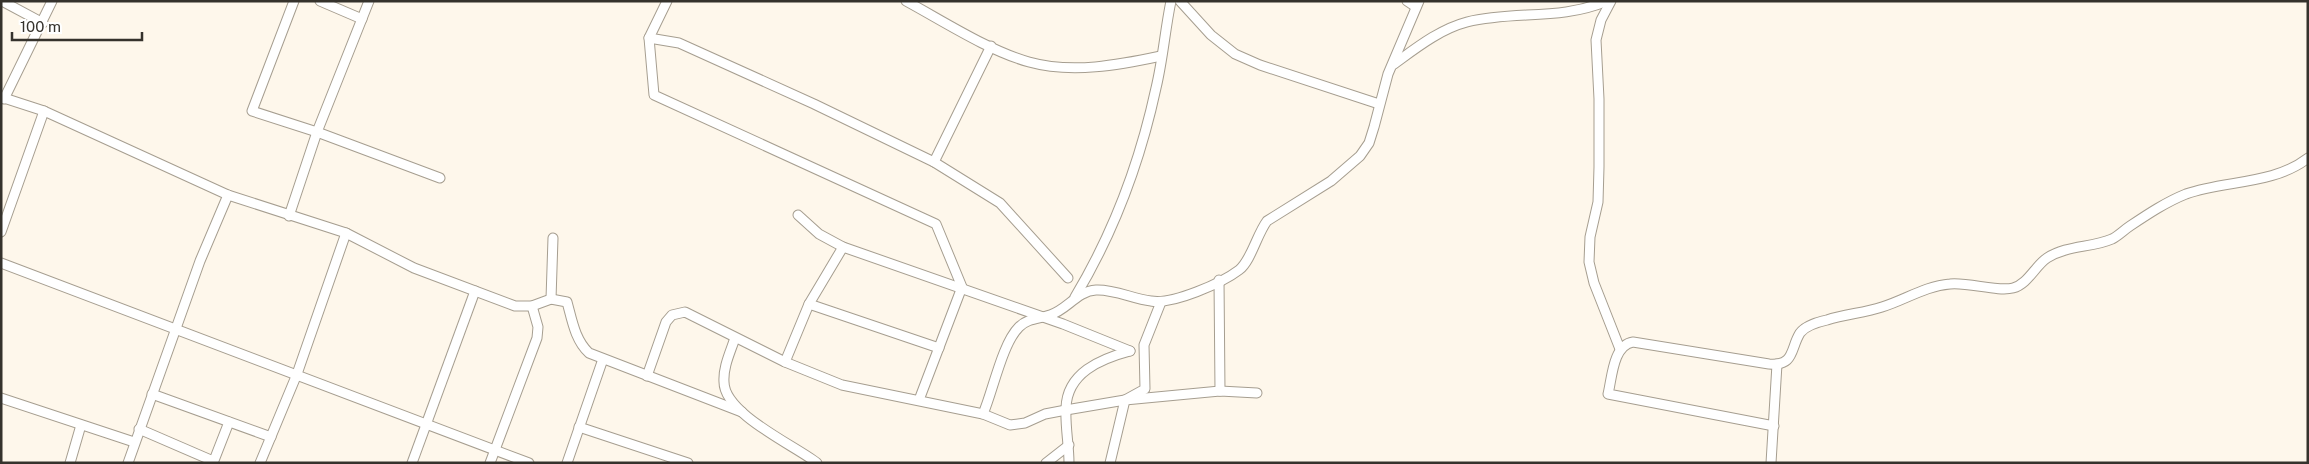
<svg xmlns="http://www.w3.org/2000/svg" width="2309" height="464" viewBox="0 0 2309 464" font-family="'Public Sans',sans-serif">
  <style>
    .lines { fill: none; stroke-linecap: round; stroke-linejoin: round }
    .street-casing { stroke: #a69e90; stroke-width: 11 }
    .street { stroke: #fff; stroke-width: 9 }
  </style>
  <rect width="100%" height="100%" fill="#fef7eb"/>
  <g class="lines">
    <defs>
      <g id="street">
        <path d="M2,1L43,23"/>
        <path d="M294,1L252,111L317,132L440,178"/>
        <path d="M320,1L362,19"/>
        <path d="M667,1L649,38L654,95L936,224L962,287L919,400"/>
        <path d="M906,1C943,21 989,51 1029,62C1072,74 1119,65 1161,56"/>
        <path d="M1180,1L1211,35L1235,54L1260,65L1379,104"/>
        <path d="M1407,1L1416,7"/>
        <path d="M1611,1L1601,20L1596,40L1599,99V167L1598,202L1590,237L1589,262L1594,283L1620,349"/>
        <path d="M649,38L679,43L814,104L934,162"/>
        <path d="M991,46L934,162L1000,203L1068,278"/>
        <path d="M1394,64C1416,48 1440,29 1467,22C1515,10 1559,21 1607,1"/>
        <path d="M1,97L44,111L228,195L346,233L414,268L515,306H532L551,299L567,302C572,320 575,340 589,353L742,412"/>
        <path d="M4,99L52,1"/>
        <path d="M798,215L819,234L843,247L1063,324L1130,351"/>
        <path d="M289,216L317,132L369,1"/>
        <path d="M1,232L44,111"/>
        <path d="M1,263L529,463"/>
        <path d="M1219,280L1220,391"/>
        <path d="M1075,297C1114,232 1140,162 1156,88C1163,59 1165,30 1171,1"/>
        <path d="M551,299L553,238"/>
        <path d="M809,304L939,348"/>
        <path d="M735,338C730,353 723,367 724,382C724,414 796,446 817,463"/>
        <path d="M785,362L809,304L843,247"/>
        <path d="M647,376L666,322L672,315L685,312L785,362L842,385L983,414L1010,425L1025,423L1045,414L1066,410L1125,400L1220,391L1257,393"/>
        <path d="M152,394L271,437"/>
        <path d="M1,398L134,442"/>
        <path d="M983,414C993,391 1002,344 1019,327C1028,318 1039,319 1050,315C1067,310 1077,291 1096,290C1114,289 1133,299 1151,301C1172,305 1222,283 1239,270C1251,261 1257,234 1267,221L1331,181L1360,156L1369,143L1374,127L1388,74L1419,1"/>
        <path d="M1774,426L1608,394C1612,378 1613,345 1633,342L1769,364C1795,366 1790,349 1800,333C1806,325 1818,322 1827,320C1845,314 1864,313 1882,307C1905,300 1925,286 1950,284C1968,282 1998,292 2013,288C2028,284 2035,266 2047,258C2067,245 2091,248 2112,239C2118,236 2124,230 2130,226C2148,214 2166,202 2186,194C2226,180 2273,185 2308,158"/>
        <path d="M579,427L688,463"/>
        <path d="M139,429L213,461"/>
        <path d="M70,463L81,425"/>
        <path d="M128,463L200,261L228,195"/>
        <path d="M213,463L229,422"/>
        <path d="M260,463L297,374L346,233"/>
        <path d="M412,463L475,291"/>
        <path d="M490,463L537,338L538,327L532,306"/>
        <path d="M567,463L603,359"/>
        <path d="M1046,463L1069,445"/>
        <path d="M1069,463C1069,445 1065,426 1066,408C1067,373 1100,359 1130,351"/>
        <path d="M1110,463L1125,400L1145,389L1144,345L1161,302"/>
        <path d="M1771,463L1777,364"/>
      </g>
    </defs>
    <use href="#street" class="street-casing"/>
    <use href="#street" class="street"/>
  </g>
  <rect width="2309" height="464" fill="none" stroke="#35322c" stroke-width="5"/>
  <path d="M12 32v8h130v-8" fill="none" stroke="#35322c" stroke-width="2.5"/>
  <text x="20" y="32" font-size="15" fill="#35322c" stroke="#ffffff" stroke-width="4" paint-order="stroke">100 m</text>
</svg>
